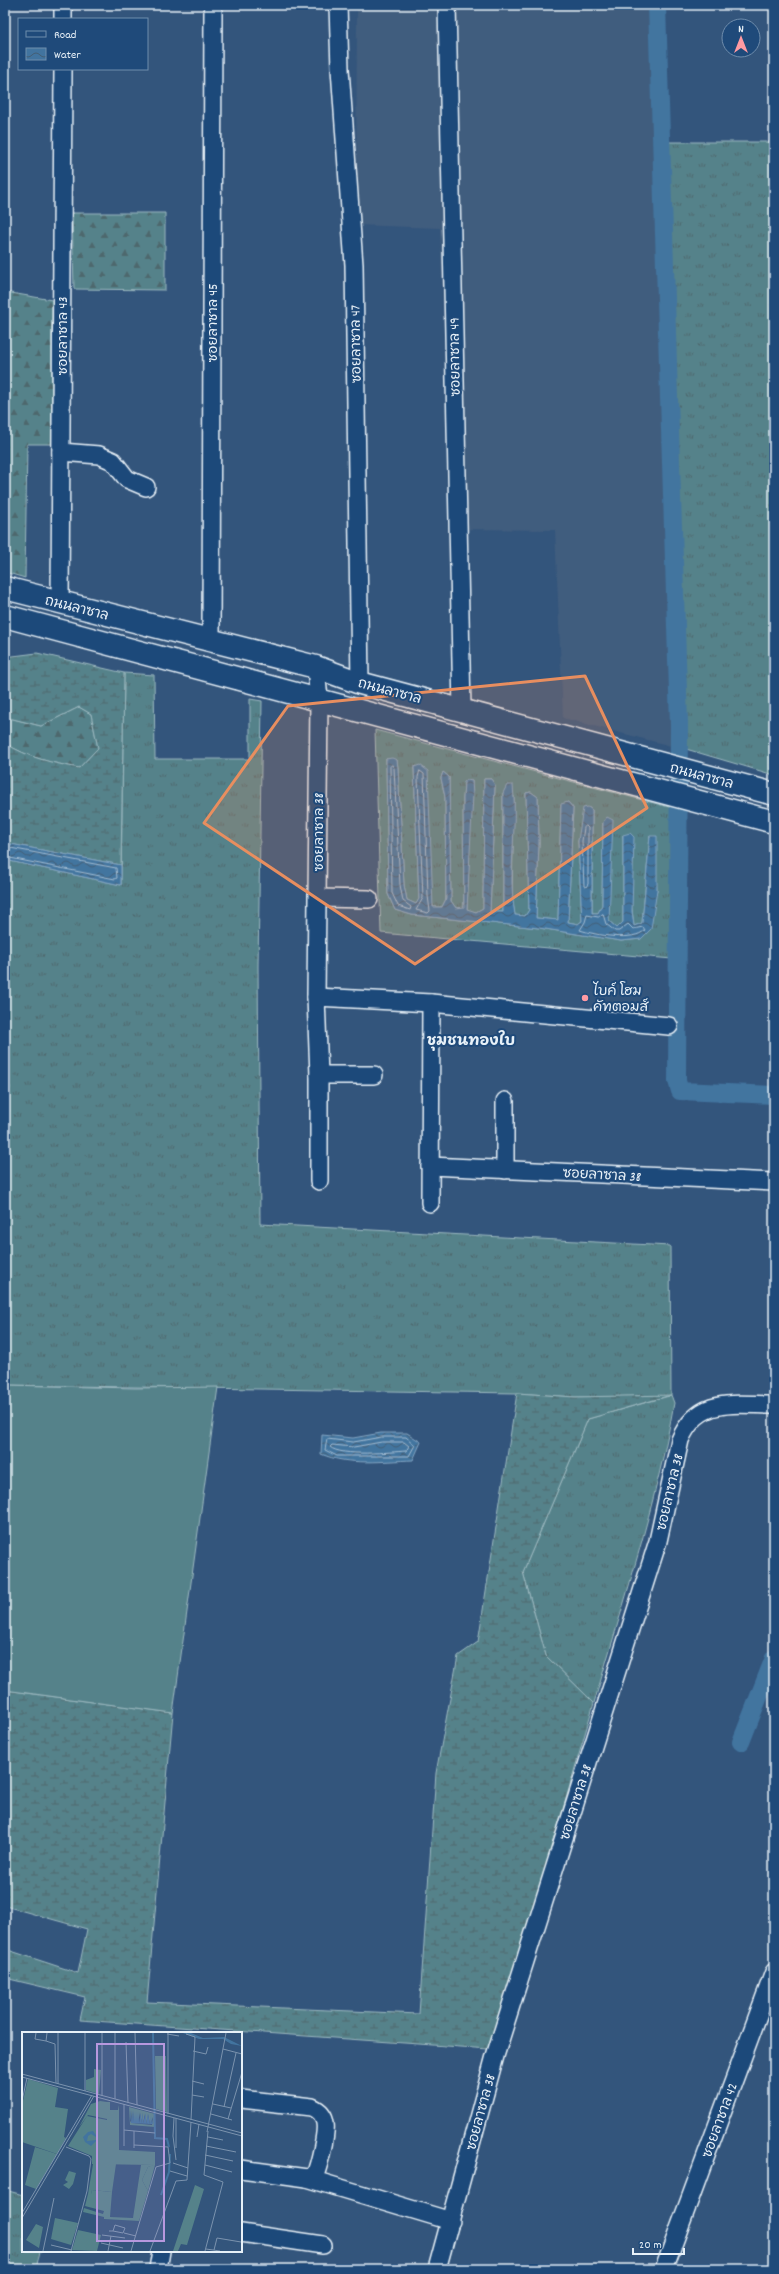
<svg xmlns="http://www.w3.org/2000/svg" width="779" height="2274" viewBox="0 0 779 2274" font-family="Dekko,'Playpen Sans Thai',sans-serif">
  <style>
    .built { fill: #415d7e }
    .grass { fill: url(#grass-tufts); stroke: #9ebac1; fill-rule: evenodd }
    .forest { fill: url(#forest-firs); stroke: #9ebac1 }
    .wetland { fill: url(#wetland-marsh); stroke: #9ebac1 }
    .garden { fill: #55828a; stroke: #9ebac1 }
    .water { fill: url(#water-waves); stroke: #84a6c3 }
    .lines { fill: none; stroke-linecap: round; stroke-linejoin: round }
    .shore { stroke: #a6bfd4; stroke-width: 1 }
    .canal { stroke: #42749f; stroke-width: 18 }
    .street-casing { stroke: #e8f1f8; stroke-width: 20 }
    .secondary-casing { stroke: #e8f1f8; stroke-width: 25 }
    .street { stroke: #1f4a7a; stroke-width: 17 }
    .secondary { stroke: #1f4a7a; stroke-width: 22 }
    .marked { fill: #e88e5f; fill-opacity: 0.2; stroke: #e88e5f; stroke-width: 3; stroke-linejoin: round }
    .poi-dot { fill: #ff9aa2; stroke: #1f4a7a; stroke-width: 1.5 }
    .labels { text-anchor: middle; stroke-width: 4; stroke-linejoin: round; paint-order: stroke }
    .street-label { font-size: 14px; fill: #e8f1f8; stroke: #1f4a7a }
    .poi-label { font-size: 14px; fill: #e8f1f8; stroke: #1f4a7a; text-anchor: start }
    .neighbourhood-label { font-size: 15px; font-weight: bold; fill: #e8f1f8; stroke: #1f4a7a }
    .inset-river { fill: none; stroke: #42749f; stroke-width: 2 }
    .inset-road { fill: none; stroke: #7b93ae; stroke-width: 1 }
    .view { fill: #b798de; fill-opacity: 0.15; stroke: #b798de; stroke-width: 2 }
    .inset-edge { fill: none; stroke: #e8f1f8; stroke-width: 2 }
  </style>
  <defs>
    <pattern id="grass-tufts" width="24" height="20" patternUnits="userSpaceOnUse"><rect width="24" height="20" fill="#55828a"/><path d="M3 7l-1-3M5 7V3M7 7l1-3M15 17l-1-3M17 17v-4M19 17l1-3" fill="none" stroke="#4e686d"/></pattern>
    <pattern id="forest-firs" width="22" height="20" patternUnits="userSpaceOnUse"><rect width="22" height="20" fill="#55828a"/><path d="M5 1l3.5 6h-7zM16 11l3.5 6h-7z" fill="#4e686d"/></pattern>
    <pattern id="wetland-marsh" width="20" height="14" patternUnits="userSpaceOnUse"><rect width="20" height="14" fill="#55828a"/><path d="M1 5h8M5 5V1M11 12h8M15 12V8" fill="none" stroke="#4e686d"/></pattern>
    <pattern id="water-waves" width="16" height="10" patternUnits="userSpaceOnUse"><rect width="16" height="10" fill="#42749f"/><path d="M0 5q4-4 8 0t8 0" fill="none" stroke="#445e74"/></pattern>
  </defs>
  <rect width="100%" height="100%" fill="#33557c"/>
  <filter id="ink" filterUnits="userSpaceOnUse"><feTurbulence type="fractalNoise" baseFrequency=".025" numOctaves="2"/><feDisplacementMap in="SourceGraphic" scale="8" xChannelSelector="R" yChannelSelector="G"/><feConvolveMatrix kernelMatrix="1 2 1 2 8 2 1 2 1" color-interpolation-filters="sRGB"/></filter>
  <g filter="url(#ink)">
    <path class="built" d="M357,5H650L679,748L563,718L555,530L451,529L440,228L356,225Z"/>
    <g class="grass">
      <path d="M669,142H774V775L686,749Z"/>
      <path d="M124,673L154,675L155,759H250V699L262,701L258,966L260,1224L670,1246L671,1395L674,1403C656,1505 623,1604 594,1703L546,1656L523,1572L588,1419L669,1396L575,1397L517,1393L5,1385V1125L9,1110L5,1109V1089L10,1088L5,1059V860L121,885Z"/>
      <path d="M375,730L673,808L672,959L381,933ZM386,759L397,760L398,768L404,885L407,900L416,904L419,899L414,767L433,907H442L446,899L445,797L441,778L443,772L449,777L451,901L456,908H464L463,799L464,783L472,781L467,910L476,912L483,908L484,779H491L495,785L490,912H503V793L514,796L512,898L515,915L525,916L529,910L526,793L531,792L538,797L539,843L536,918L558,920L561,805L568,802L573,808L568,922L578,924L582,921L578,841L588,807L592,810V913H598L602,905L603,822L609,921L617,928L623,922V835L634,926L642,923L650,836L657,890L641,939L621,941L539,928L412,915L395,910L388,894Z"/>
      <path d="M5,2190L23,2195V2251H40L36,2269H5Z"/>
    </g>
    <g class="forest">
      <path d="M72,213H165V290L74,289Z"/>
      <path d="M5,292L52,300V444H27L25,578L5,572Z"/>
      <path d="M79,707L91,714L98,748L79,768C53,763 28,758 5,743V717L41,726Z"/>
    </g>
    <g class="wetland">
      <path d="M37,653L124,673L121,865L5,843V743C28,758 53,763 79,768L98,748L91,714L79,707L41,726L5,717V657Z"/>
      <path d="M517,1393L575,1397L671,1395L588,1419L523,1572L546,1656L594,1703L503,2014L489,2049L80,2020L85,1997L5,1978V1949L78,1973L87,1929L5,1906V1690L173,1713L147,2002L419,2014L436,1773L458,1656L478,1642Z"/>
    </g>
    <path class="garden" d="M5,1385L135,1388L218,1387L173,1713L5,1690Z"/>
    <g class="water">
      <path d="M392,758L397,760L398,768L404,885L407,900L416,904L419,899L414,767L420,765L428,771L433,907H442L446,899L445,797L441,778L443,772L449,777L451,901L456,908L464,907L463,799L464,782L467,780L472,781L473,795L467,909L476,912L483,908L484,779H491L495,785L490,912H503V793L507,785H513C518,828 507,873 515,915L525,916L529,910L526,793L531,792L538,797L539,843L536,918L558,920L561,804L568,802L573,808L568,922L578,924L582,921L578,841L583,808L588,807L592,810V913H598L602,905L603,822L607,817L613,820L609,921L617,928L623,922V835L630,833L634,837L632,911L634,926L642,923L650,836H657V890L651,929L641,939L621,941L539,928L412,915L395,910L388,894L386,759Z"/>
      <path d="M5,843L121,865V885L5,860Z"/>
      <path d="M5,1059L10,1089H5Z"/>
      <path d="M381,1433H407L421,1442L413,1460C383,1461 349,1466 321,1454L322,1435L353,1438Z"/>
    </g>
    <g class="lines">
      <g class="shore">
        <path d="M392,765L394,768L400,885L403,901L411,907L410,910L398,906L392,893L390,767Z"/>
        <path d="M420,771L424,774L428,896L430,911L428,913L416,910L423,898L418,778Z"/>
        <path d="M586,826L588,828V884L586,887L584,886L582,841L584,828Z"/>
        <path d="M5,847L116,868L117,878L115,879L5,857"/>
        <path d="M603,914L606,924L615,931H619L628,924L633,929L643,927L645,930C634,942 595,935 580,930L585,922L587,915L598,917Z"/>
        <path d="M382,1437H406L415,1445L409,1456H337L325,1450L327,1439L353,1442Z"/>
        <path d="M382,1442H404L409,1446L406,1451C391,1452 341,1457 330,1447L332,1445L353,1447Z"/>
      </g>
      <g class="canal">
        <path d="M657,5L679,725L677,1081L680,1091L774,1095"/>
        <path d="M741,1742L774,1658"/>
      </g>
      <defs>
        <g id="street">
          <path d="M338,5L340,69L354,265L360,683"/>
          <path d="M447,5L462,709"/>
          <path d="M63,19V5"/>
          <path d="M61,452L99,455L113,461L127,479L146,487"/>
          <path d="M60,604L63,69"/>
          <path d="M211,640L213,5"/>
          <path d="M316,667L319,701L316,997L319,1075V1181"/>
          <path d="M318,898L369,899"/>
          <path d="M316,997L431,1003L669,1026"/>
          <path d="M319,1075H374"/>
          <path d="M505,1101V1170"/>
          <path d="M430,1166L774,1182"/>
          <path d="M430,1203L431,1003"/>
          <path d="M241,2099L312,2107C319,2110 324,2114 325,2123C327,2133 319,2165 315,2175L307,2178L241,2169"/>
          <path d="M307,2178L451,2221"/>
          <path d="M241,2233L323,2245"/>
          <path d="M158,2269L161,2251"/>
          <path d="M437,2269L495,2056L658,1541L680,1440C699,1396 733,1405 774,1405"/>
          <path d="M664,2269L774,1972"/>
        </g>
        <g id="secondary">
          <path d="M5,588L316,667L360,683L774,794"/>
          <path d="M5,616L774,822"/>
        </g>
      </defs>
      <use href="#street" class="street-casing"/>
      <use href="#secondary" class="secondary-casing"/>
      <use href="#street" class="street"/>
      <use href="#secondary" class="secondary"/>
    </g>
  </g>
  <path class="marked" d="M585,676L647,808L415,964L204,823L288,706Z"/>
  <circle class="poi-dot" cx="585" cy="998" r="4"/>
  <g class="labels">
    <g class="street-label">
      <text transform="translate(212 323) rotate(-90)" y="5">ซอยลาซาล 45</text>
      <text transform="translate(62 336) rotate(-90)" y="5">ซอยลาซาล 43</text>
      <text transform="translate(355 344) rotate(-91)" y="5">ซอยลาซาล 47</text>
      <text transform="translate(454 357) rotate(-91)" y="5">ซอยลาซาล 49</text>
      <text transform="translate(77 607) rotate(14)" y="5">ถนนลาซาล</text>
      <text transform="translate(390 690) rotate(15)" y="5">ถนนลาซาล</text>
      <text transform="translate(702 775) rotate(15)" y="5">ถนนลาซาล</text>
      <text transform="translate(318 832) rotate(-90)" y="5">ซอยลาซาล 38</text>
      <text transform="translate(602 1174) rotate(3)" y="5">ซอยลาซาล 38</text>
      <text transform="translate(669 1492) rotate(-77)" y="5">ซอยลาซาล 38</text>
      <text transform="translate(575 1802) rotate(-73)" y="5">ซอยลาซาล 38</text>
      <text transform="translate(480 2112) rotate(-75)" y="5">ซอยลาซาล 38</text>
      <text transform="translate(719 2120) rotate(-70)" y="5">ซอยลาซาล 42</text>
    </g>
    <g class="poi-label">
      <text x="593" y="995">ไบค์ โฮม<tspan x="593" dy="16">คัทตอมส์</tspan></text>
    </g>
    <g class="neighbourhood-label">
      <text x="471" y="1045">ชุมชนทองใบ</text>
    </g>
  </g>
  <g transform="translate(22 2032)">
    <rect width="220" height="220" fill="#33557c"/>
    <path d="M133,24H144L145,80L134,77ZM85,70H88V78H96L97,73V118L133,120V133L126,159L120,148L126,135L131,133L70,132V124L46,114L65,84L85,88ZM107,75L133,82V95L108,93ZM109,78L110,90L111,79L112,90L116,91L118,80L117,91L118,81L120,91L121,81V91L123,82L125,92L126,82L128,92L131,85L130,93L110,91L108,89ZM13,115L35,122L14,157L3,153ZM47,139L54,141L51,152L47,157L41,153L46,150L43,148ZM33,186L56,191L49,213L29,207ZM14,192L21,195L17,216L4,208ZM56,198L79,203L75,219L50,218Z" fill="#55828a" fill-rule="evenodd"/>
    <path d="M72,37L79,38L77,62L64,58V48L72,45Z" fill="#55828a"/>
    <path d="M78,69L85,70V87L66,83L57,95L69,72ZM119,133H133L126,135L120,148L126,159L117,189L82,187V185L61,180L62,176L81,182L82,179L63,174L66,162H69L70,158L90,160L88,185L111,186ZM173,153L182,157L165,213L159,212L156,219H151Z" fill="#55828a"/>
    <path d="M6,47L36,56L33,75L46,77L42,105L44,106L35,122L0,110V73ZM71,132H94L90,160L70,158L69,163L66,162Z" fill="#55828a"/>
    <path d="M161,1H169L181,6L202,5L220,14L209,12L201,7H177ZM108,78L110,90L111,78L112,90L113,79L114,90L115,79L116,90L117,79V91L119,80V91L121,81V91L124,81V92L126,82L128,92L129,84L130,92L132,84L131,92L109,91ZM71,99L76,106L69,102L66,104L65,109L75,108L69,114L63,110L61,105L66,100Z" fill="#42749f"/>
    <path class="inset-river" d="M131,1L133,106L145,107L147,115M139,163L147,140L148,122"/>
    <path class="inset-road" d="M14,1L13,7L24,9M25,1L24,9L33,12L34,51M36,1V52M113,1L115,73M146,1V82M145,2L157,4M164,2L173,5L169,88M104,10L106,71M201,17L220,22M171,19L184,22L186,15M0,42L220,101M0,45L220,104M170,49L182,52M63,59V1M170,63L182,65M80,64V1M93,67V1M0,69L5,46M102,72V114M191,72L209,76M202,75L214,21M189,82L210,88M152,86L151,104L154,128M206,87L220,40M102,98L133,101M185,100L204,1M175,105L177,92M186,105L201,108M184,114L214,120M44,115L67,124L69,127L65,159L49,219M112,116V99M154,116V86M183,123L211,129M151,131L166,136M183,133L210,140M148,139L165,144M0,181L70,63M0,186L72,64M87,199H91L101,201L103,196L93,193L91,199M102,201L114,204M80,203L103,206M79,211L101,216M29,213L50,218M184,217L198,219M192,218L195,206L219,210M21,219L32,166M86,219L89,204M109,219L134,135L148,131L146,115L112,113M128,219L154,149L165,148L169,90M183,219L201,150L182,143L186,99"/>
    <path class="view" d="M75,12H142V209H75Z"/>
    <rect width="220" height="220" class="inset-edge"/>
  </g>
  <rect width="779" height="2274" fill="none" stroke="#1f4a7a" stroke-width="20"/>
  <rect x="10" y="10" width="759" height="2254" fill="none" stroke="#e8f1f8" stroke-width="1.5" filter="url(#ink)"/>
  <rect x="18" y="18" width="130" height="52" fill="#1f4a7a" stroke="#6f8dac"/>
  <rect x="26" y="31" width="20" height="6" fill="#1f4a7a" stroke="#6f8dac"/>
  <text x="54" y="38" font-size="12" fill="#e8f1f8">Road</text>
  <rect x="26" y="48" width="20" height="12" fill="url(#water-waves)" stroke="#6f8dac"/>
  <text x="54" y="58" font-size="12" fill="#e8f1f8">Water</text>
  <g transform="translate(741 38)"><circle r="19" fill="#1f4a7a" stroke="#6f8dac"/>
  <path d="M0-3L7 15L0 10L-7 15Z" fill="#ff9aa2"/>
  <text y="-6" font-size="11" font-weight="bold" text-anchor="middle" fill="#e8f1f8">N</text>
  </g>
  <path d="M633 2248v6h51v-6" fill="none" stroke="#e8f1f8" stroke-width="2"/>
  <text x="639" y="2248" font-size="12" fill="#e8f1f8" stroke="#1f4a7a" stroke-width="3" paint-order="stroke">20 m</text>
</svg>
